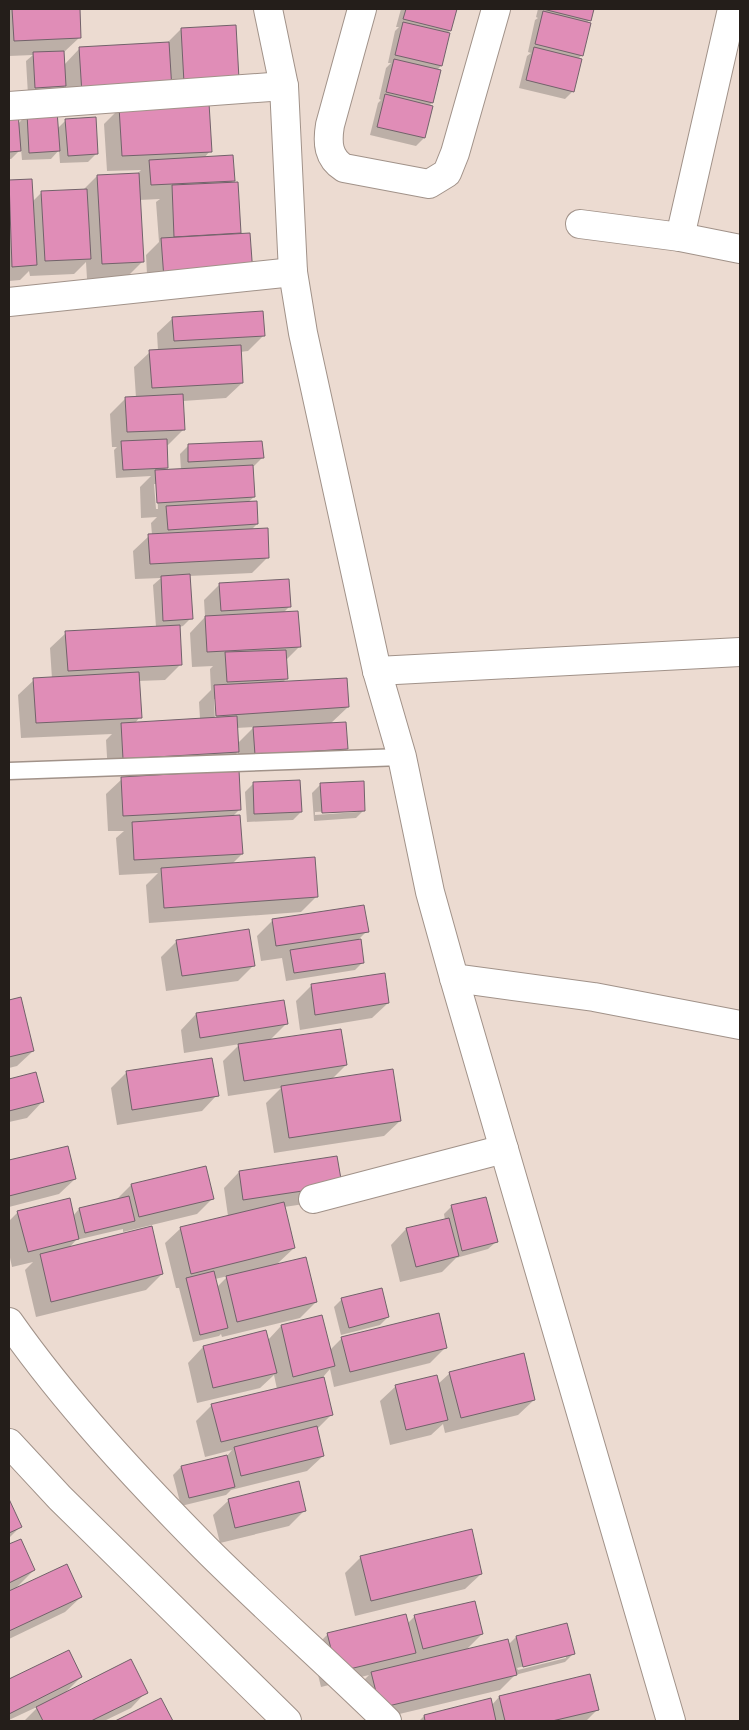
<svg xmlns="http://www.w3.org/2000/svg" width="749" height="1730" viewBox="0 0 749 1730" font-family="Signika,sans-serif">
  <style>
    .shadow { fill: #0003; fill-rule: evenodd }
    .building { fill: #e08db7; stroke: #72626a }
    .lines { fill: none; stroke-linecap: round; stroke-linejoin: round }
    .service-casing { stroke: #a19289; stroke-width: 19 }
    .minor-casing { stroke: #a19289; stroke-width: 30 }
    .service { stroke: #fff; stroke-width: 16 }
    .minor { stroke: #fff; stroke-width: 28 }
  </style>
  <rect width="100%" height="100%" fill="#ecdbd1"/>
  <g class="shadow">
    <path d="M9,9H78L80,37L63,53L64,65L80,48L167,43L181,29L235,26L169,98L210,151L204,158L234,180L230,183H237L240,235L148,294L146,255L159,242L156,202L160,199L139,200L143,261L127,277L87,279L86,262L74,274L30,276L29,271L20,280L9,281V182L31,180L32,202L41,193L83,190L97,176L137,174L141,170L107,171L104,124L121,107L67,109L65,86L57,94L28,95L26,61L33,55L9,56Z"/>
    <path d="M401,9H455L450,30L447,34L441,66L437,70L432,103L429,106L424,138L416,146L370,135L378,103L381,100L379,99L386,68L391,63H388L395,31L399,27H396Z"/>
    <path d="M538,9H592L590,20L586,23L582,55L578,59L573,91L565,99L519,88L527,56L531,53L528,52L535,20L538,18L536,17Z"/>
    <path d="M9,114L18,124L27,114L57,129L66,120L96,154L88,162L60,163L59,150L51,159L22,160L21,149L11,159H9Z"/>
    <path d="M173,318L263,336L248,351L240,352L242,383L226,398L183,401L184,429L168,445H166L167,467L163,471L181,470L180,454L188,446L262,458L254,466H252L254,497L247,503L257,524L251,530L268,557L252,573L189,576L191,618L183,626L179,627L181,664L165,680L138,681L140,717L135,723L200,719L199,702L211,690L210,669L213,666L192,667L190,633L205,617L204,600L220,584L289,607L283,613L299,647L286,660L287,678L283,682L348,707L330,724L347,749L331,765L239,770L238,752L222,768L108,774L106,740L112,734L21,738L18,695L34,680L52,679L50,648L66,633L156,627L153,585L161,578L135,579L133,551L149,536L152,535L151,523L157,517L141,518L140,487L151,476L116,478L114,450L117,447H112L110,414L126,398H136L134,367L150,352L158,351L157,333ZM154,484H157L158,509H156ZM214,699H216L217,722H215ZM254,727L237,744L236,728Z"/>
    <path d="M122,779L240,809L232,817L242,854L231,865L317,896L301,912L149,923L146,885L158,873L119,875L116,838L124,831H108L106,794Z"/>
    <path d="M253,784L301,812L293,820L247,822L245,792Z"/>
    <path d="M320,785L364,810L356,818L314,821L312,793ZM358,810V812L315,815V812Z"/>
    <path d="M272,921L367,931L359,939L363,962L355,970L286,981L282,958L261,961L257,936Z"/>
    <path d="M177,941L254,965L238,981L166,991L161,957Z"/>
    <path d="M311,986L388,1003L372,1018L300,1030L296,1001Z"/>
    <path d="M20,998L33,1051L17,1066L9,1068V1001Z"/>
    <path d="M196,1014L286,1024L269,1041L346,1065L331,1080L400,1121L384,1136L274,1153L266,1103L281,1088L228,1096L223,1061L240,1044L184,1053L181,1030Z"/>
    <path d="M127,1072L217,1095L202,1111L117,1125L111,1088Z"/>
    <path d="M35,1074L42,1102L27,1118L9,1122V1080Z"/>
    <path d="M67,1147L75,1179L59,1194L9,1207V1161Z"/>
    <path d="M336,1158L325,1201L284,1207L294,1248L276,1265L316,1302L300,1318L222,1337L221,1334L219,1336L193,1342L179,1288H176L165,1243L181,1228L228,1216L224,1188L239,1172ZM228,1276L217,1287L215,1279Z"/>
    <path d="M131,1185L213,1198L197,1214L123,1232V1229L76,1240L69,1248L162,1274L146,1290L36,1317L25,1270L33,1262L12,1267L9,1253V1221L18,1212L73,1216L79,1209L116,1200Z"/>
    <path d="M452,1206L496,1242L488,1249L456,1258L442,1272L400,1282L391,1245L406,1229L445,1220L444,1214Z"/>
    <path d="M342,1299L388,1317L380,1325L341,1335L334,1307Z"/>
    <path d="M321,1316L330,1350L342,1338L446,1347L430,1363L334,1387L330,1369L323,1377L332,1414L317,1429L323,1456L307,1471L231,1490L226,1495L181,1506L173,1475L181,1467L227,1456L232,1450L205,1457L196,1421L212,1405L277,1389L274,1375L260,1388L197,1403L188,1363L203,1347L266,1332L268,1340L281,1326Z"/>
    <path d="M450,1373L534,1400L518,1415L445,1433L443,1424L431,1435L390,1445L380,1401L396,1386L438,1384Z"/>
    <path d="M229,1500L305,1510L289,1526L220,1543L213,1515Z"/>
    <path d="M9,1502L20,1527L9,1538Z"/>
    <path d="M20,1540L34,1570L15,1589L81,1597L65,1612L9,1639V1546Z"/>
    <path d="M361,1557L481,1574L465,1589L355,1616L345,1573Z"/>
    <path d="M415,1616L482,1634L466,1650L508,1645L516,1637L573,1654L565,1662L515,1675L500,1690L370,1721H365L356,1688L369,1675L321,1687L312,1650L328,1634L407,1624ZM566,1655V1658L518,1670L517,1668Z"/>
    <path d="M68,1651L81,1677L64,1694L146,1692L131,1708L104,1721H24L39,1706L9,1720V1680Z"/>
    <path d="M499,1697L598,1709L586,1721H419L424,1716L490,1700L491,1706Z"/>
    <path d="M161,1699L172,1721H118Z"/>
  </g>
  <g class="building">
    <path d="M12,9H80L81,38L14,41Z"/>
    <path d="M406,9H457L451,31L403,19Z"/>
    <path d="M543,9H594L591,21Z"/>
    <path d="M543,11L591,23L583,56L535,44Z"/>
    <path d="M403,22L450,33L442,66L395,55Z"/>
    <path d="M236,25L239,79L184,83L181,28Z"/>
    <path d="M169,42L172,90L82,94L79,47Z"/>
    <path d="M534,47L582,59L574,92L526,80Z"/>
    <path d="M64,51L66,86L35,88L33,52Z"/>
    <path d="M394,59L441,70L433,103L386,92Z"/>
    <path d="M385,94L433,106L425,138L377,127Z"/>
    <path d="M209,103L212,152L122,156L119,107Z"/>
    <path d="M57,111L60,151L29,153L27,113Z"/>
    <path d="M9,113H18L21,151L9,152Z"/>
    <path d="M96,117L98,154L68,156L65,119Z"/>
    <path d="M233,155L235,181L151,185L149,160Z"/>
    <path d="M139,173L144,262L102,264L97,175Z"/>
    <path d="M32,179L37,265L12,267L9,180Z"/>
    <path d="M238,182L241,233L174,237L172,185Z"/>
    <path d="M87,189L91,259L45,261L41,191Z"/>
    <path d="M250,233L253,274L164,279L161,238Z"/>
    <path d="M263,311L265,336L174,341L172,317Z"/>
    <path d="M241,345L243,383L152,388L149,350Z"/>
    <path d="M183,394L185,430L127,432L125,397Z"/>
    <path d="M167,439L168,468L123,470L121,441Z"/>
    <path d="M262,441L264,458L188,462V444Z"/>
    <path d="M253,465L255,497L157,503L155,470Z"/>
    <path d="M257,501L258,524L168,530L166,506Z"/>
    <path d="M268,528L269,558L150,564L148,534Z"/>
    <path d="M190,574L193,619L163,621L161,576Z"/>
    <path d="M289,579L291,607L221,611L219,583Z"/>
    <path d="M298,611L301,647L207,652L205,616Z"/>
    <path d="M180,625L182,665L68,671L65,631Z"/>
    <path d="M286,650L288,679L227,682L225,652Z"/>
    <path d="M139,672L142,718L36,723L33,678Z"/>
    <path d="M347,678L349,707L216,716L214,685Z"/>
    <path d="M237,716L239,752L123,759L121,723Z"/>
    <path d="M346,722L348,749L255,755L253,727Z"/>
    <path d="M239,770L241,810L123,816L121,777Z"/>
    <path d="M300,780L302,812L254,814L253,782Z"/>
    <path d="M364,781L365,811L322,813L320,783Z"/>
    <path d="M240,815L243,854L134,860L132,822Z"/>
    <path d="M315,857L318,897L164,908L161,868Z"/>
    <path d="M364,905L369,932L276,946L272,919Z"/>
    <path d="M249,929L255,966L182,976L176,940Z"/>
    <path d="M361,939L364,963L294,973L290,950Z"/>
    <path d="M385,973L389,1003L315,1015L311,984Z"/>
    <path d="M21,997L34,1051L9,1057V1000Z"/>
    <path d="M284,1000L288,1024L200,1038L196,1013Z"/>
    <path d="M341,1029L347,1065L244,1081L238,1044Z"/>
    <path d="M212,1058L219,1096L132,1110L126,1071Z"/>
    <path d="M393,1069L401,1121L289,1138L281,1086Z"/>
    <path d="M36,1072L44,1102L9,1111V1079Z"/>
    <path d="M68,1146L76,1179L9,1196V1160Z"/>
    <path d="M337,1156L342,1185L243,1200L239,1171Z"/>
    <path d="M206,1166L214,1199L139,1217L131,1184Z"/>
    <path d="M129,1196L135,1221L85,1233L79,1208Z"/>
    <path d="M486,1197L498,1242L462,1251L451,1205Z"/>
    <path d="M70,1198L79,1239L28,1252L17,1211Z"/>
    <path d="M284,1202L295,1248L191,1274L180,1227Z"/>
    <path d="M449,1218L459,1256L416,1267L406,1228Z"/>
    <path d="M152,1226L163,1274L51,1302L40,1254Z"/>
    <path d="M306,1257L317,1302L237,1322L226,1276Z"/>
    <path d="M214,1271L228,1328L200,1335L186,1278Z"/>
    <path d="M382,1288L389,1317L349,1328L341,1298Z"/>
    <path d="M439,1313L447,1348L350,1372L341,1337Z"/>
    <path d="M322,1315L335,1366L293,1377L281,1325Z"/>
    <path d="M266,1330L277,1373L213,1388L203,1346Z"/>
    <path d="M524,1353L535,1400L461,1418L449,1372Z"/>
    <path d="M437,1375L448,1420L406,1430L395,1385Z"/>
    <path d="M324,1377L333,1415L221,1442L211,1404Z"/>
    <path d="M317,1426L324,1456L241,1476L234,1447Z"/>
    <path d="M227,1455L235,1487L189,1498L181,1466Z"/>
    <path d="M299,1481L306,1511L235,1528L228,1499Z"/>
    <path d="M9,1499L22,1527L9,1533Z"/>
    <path d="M472,1529L482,1574L371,1601L360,1556Z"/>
    <path d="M21,1539L35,1570L9,1583V1544Z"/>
    <path d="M67,1564L82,1597L9,1631V1591Z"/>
    <path d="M475,1601L483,1634L423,1649L414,1615Z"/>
    <path d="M406,1614L416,1653L337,1672L327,1633Z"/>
    <path d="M567,1623L575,1654L523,1667L516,1636Z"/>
    <path d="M508,1639L517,1675L380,1708L371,1672Z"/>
    <path d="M69,1650L82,1677L9,1714V1679Z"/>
    <path d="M131,1659L148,1693L91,1721H43L36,1707Z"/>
    <path d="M590,1674L599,1710L552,1721H505L499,1696Z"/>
    <path d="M161,1698L173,1721H115Z"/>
    <path d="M491,1698L496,1721H425L424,1715Z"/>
  </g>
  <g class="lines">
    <defs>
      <path id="service" d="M9,771L402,757"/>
      <g id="minor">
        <path d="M268,9L284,86L293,272L303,333L377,671L402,757L430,892L454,978L671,1721"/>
        <path d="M362,9L330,125C327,143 328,158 344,168L429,184L447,173L455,153L496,9"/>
        <path d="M9,106L284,86"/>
        <path d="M580,224L680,237L740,249"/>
        <path d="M680,237L732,9"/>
        <path d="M9,302L293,272"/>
        <path d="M377,671L740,652"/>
        <path d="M454,978L594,997L740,1025"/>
        <path d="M313,1199L504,1149"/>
        <path d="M9,1322C66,1403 135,1477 205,1548C264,1607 327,1662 387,1721"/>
        <path d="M9,1443L60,1498L287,1721"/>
      </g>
    </defs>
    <use href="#service" class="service-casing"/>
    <use href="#minor" class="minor-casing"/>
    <use href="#service" class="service"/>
    <use href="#minor" class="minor"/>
  </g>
  <rect width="749" height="1730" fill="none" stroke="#241e1a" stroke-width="20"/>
</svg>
